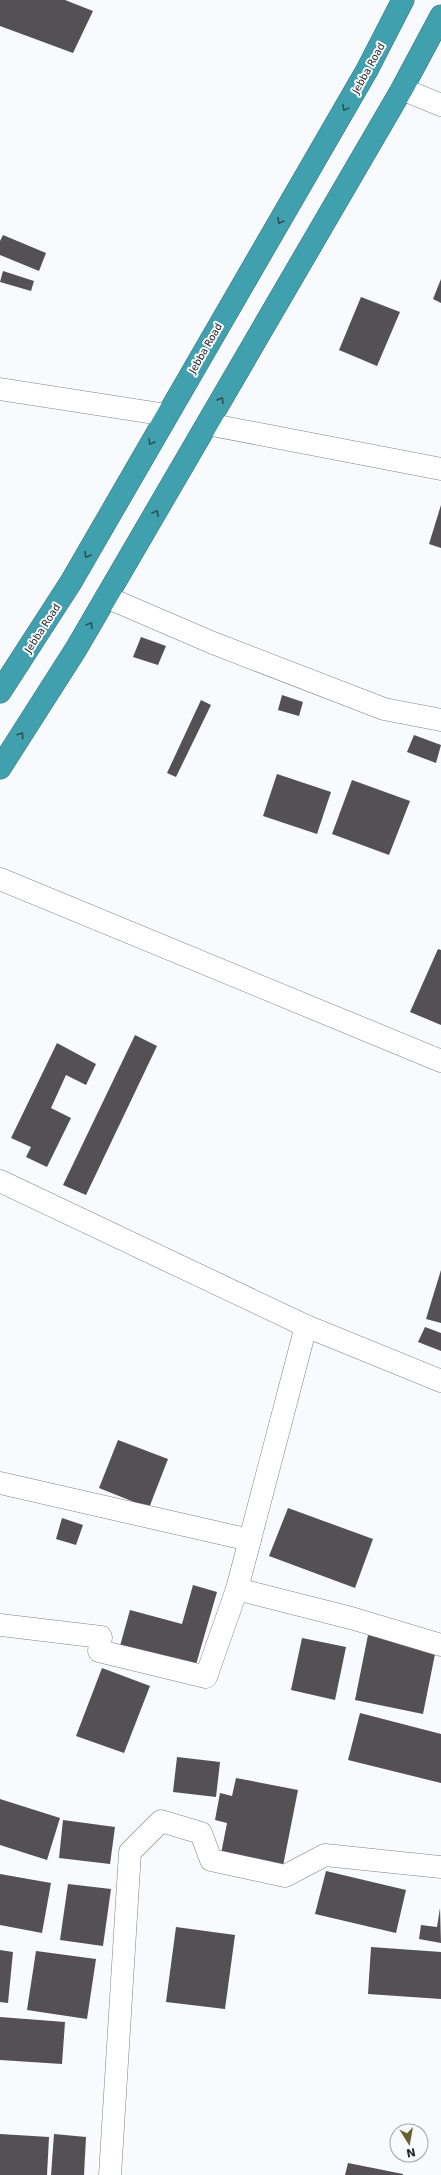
<svg xmlns="http://www.w3.org/2000/svg" width="441" height="2175" viewBox="0 0 441 2175" font-family="'DejaVu Sans',sans-serif">
  <style>
    .building { fill: #535153 }
    .lines { fill: none; stroke-linecap: round; stroke-linejoin: round }
    .minor-casing { stroke: #818285; stroke-width: 23 }
    .highway-casing { stroke: #37767f; stroke-width: 23 }
    .minor { stroke: #fff; stroke-width: 22 }
    .highway { stroke: #40a0ae; stroke-width: 22 }
    .oneway { stroke: #305157 }
    .labels { text-anchor: middle; stroke-width: 4; stroke-linejoin: round; paint-order: stroke }
    .street-label { font-size: 10px; fill: #272728; stroke: #f9fafd }
  </style>
  <rect width="100%" height="100%" fill="#f9fafd"/>
  <g class="building">
    <path d="M0,0H65L93,11L73,53L0,26Z"/>
    <path d="M3,235L46,253L39,271L0,255V241Z"/>
    <path d="M3,271L34,281L31,291L0,282Z"/>
    <path d="M441,279V303L433,299Z"/>
    <path d="M361,297L400,312L377,366L339,350Z"/>
    <path d="M441,505V548L429,544Z"/>
    <path d="M141,637L166,646L158,665L133,657Z"/>
    <path d="M282,695L303,702L299,716L278,710Z"/>
    <path d="M201,700L211,705L176,777L167,773Z"/>
    <path d="M414,735L441,745L436,763L407,752Z"/>
    <path d="M277,774L331,792L317,834L263,816Z"/>
    <path d="M352,780L410,801L389,855L332,834Z"/>
    <path d="M438,949L441,950V1025L410,1012Z"/>
    <path d="M135,1035L157,1046L86,1195L63,1185Z"/>
    <path d="M57,1043L96,1064L86,1085L66,1075L51,1108L71,1118L47,1167L26,1157L31,1147L11,1138Z"/>
    <path d="M441,1270V1323L426,1319Z"/>
    <path d="M425,1327L441,1333V1351L418,1342Z"/>
    <path d="M118,1440L168,1459L149,1508L99,1488Z"/>
    <path d="M288,1508L373,1539L355,1588L269,1556Z"/>
    <path d="M62,1518L83,1525L76,1545L56,1539Z"/>
    <path d="M193,1585L217,1592L195,1668L120,1646L130,1610L182,1624Z"/>
    <path d="M368,1635L436,1649L423,1714L355,1700Z"/>
    <path d="M302,1638L346,1647L335,1700L291,1690Z"/>
    <path d="M102,1668L150,1686L124,1753L76,1736Z"/>
    <path d="M360,1713L441,1734V1783L348,1760Z"/>
    <path d="M177,1757L220,1762L216,1797L173,1792Z"/>
    <path d="M236,1778L298,1790L283,1866L221,1854L227,1823L215,1820L220,1793L232,1796Z"/>
    <path d="M0,1799L60,1818L47,1860L0,1845Z"/>
    <path d="M63,1820L115,1827L110,1864L59,1858Z"/>
    <path d="M326,1871L406,1890L396,1933L315,1914Z"/>
    <path d="M0,1874L51,1883L42,1933L0,1925Z"/>
    <path d="M68,1884L111,1889L103,1946L60,1940Z"/>
    <path d="M440,1908L441,1943L419,1939L421,1925L437,1927Z"/>
    <path d="M176,1927L235,1935L225,2009L166,2002Z"/>
    <path d="M371,1947L441,1952V1999L368,1994Z"/>
    <path d="M0,1950L13,1952L8,2003L0,2002Z"/>
    <path d="M36,1951L96,1959L87,2019L27,2010Z"/>
    <path d="M0,2017L65,2022L62,2064L0,2060Z"/>
    <path d="M0,2134L49,2137L47,2175H0Z"/>
    <path d="M54,2134L86,2137L84,2175H51Z"/>
    <path d="M348,2163L403,2174V2175H345Z"/>
  </g>
  <g class="lines">
    <defs>
      <g id="minor">
        <path d="M402,89L441,105"/>
        <path d="M0,389L167,415"/>
        <path d="M207,424L441,469"/>
        <path d="M106,597L213,643L384,709L441,720"/>
        <path d="M0,879L441,1061"/>
        <path d="M0,1181L306,1326L441,1381"/>
        <path d="M0,1483L250,1540"/>
        <path d="M237,1589L306,1326"/>
        <path d="M0,1625L101,1637L99,1651L206,1677L237,1589L351,1618L441,1645"/>
        <path d="M110,2175L130,1852L161,1821L201,1833L211,1860L285,1876L325,1855L441,1867"/>
      </g>
      <g id="highway">
        <path d="M0,692L71,582L367,70L403,0"/>
        <path d="M0,768L76,649L402,89L441,16"/>
      </g>
    </defs>
    <use href="#minor" class="minor-casing"/>
    <use href="#highway" class="highway-casing"/>
    <use href="#minor" class="minor"/>
    <use href="#highway" class="highway"/>
  </g>
  <defs><path id="oneway-chevron" d="M-2-3.5L2.5 0L-2 3.5" fill="none" stroke-width="1.6" stroke-linecap="round" stroke-linejoin="round"/></defs>
  <g class="oneway">
    <use href="#oneway-chevron" transform="translate(345 108) rotate(120)"/>
    <use href="#oneway-chevron" transform="translate(280 221) rotate(120)"/>
    <use href="#oneway-chevron" transform="translate(221 400) rotate(-60)"/>
    <use href="#oneway-chevron" transform="translate(151 442) rotate(120)"/>
    <use href="#oneway-chevron" transform="translate(156 513) rotate(-60)"/>
    <use href="#oneway-chevron" transform="translate(87 555) rotate(120)"/>
    <use href="#oneway-chevron" transform="translate(90 625) rotate(-60)"/>
    <use href="#oneway-chevron" transform="translate(21 735) rotate(-57)"/>
  </g>
  <g class="labels">
    <g class="street-label">
      <text transform="translate(368 68) rotate(-61)" y="4">Jebba Road</text>
      <text transform="translate(205 348) rotate(-60)" y="4">Jebba Road</text>
      <text transform="translate(42 628) rotate(-57)" y="4">Jebba Road</text>
    </g>
  </g>
  <g transform="translate(409 2143) rotate(169)"><circle r="19" fill="#f9fafd" stroke="#a5a6a8"/>
  <path d="M0-3L7 15L0 10L-7 15Z" fill="#67612d"/>
  <text y="-6" font-size="11" font-weight="bold" text-anchor="middle" fill="#272728">N</text>
  </g>
</svg>
